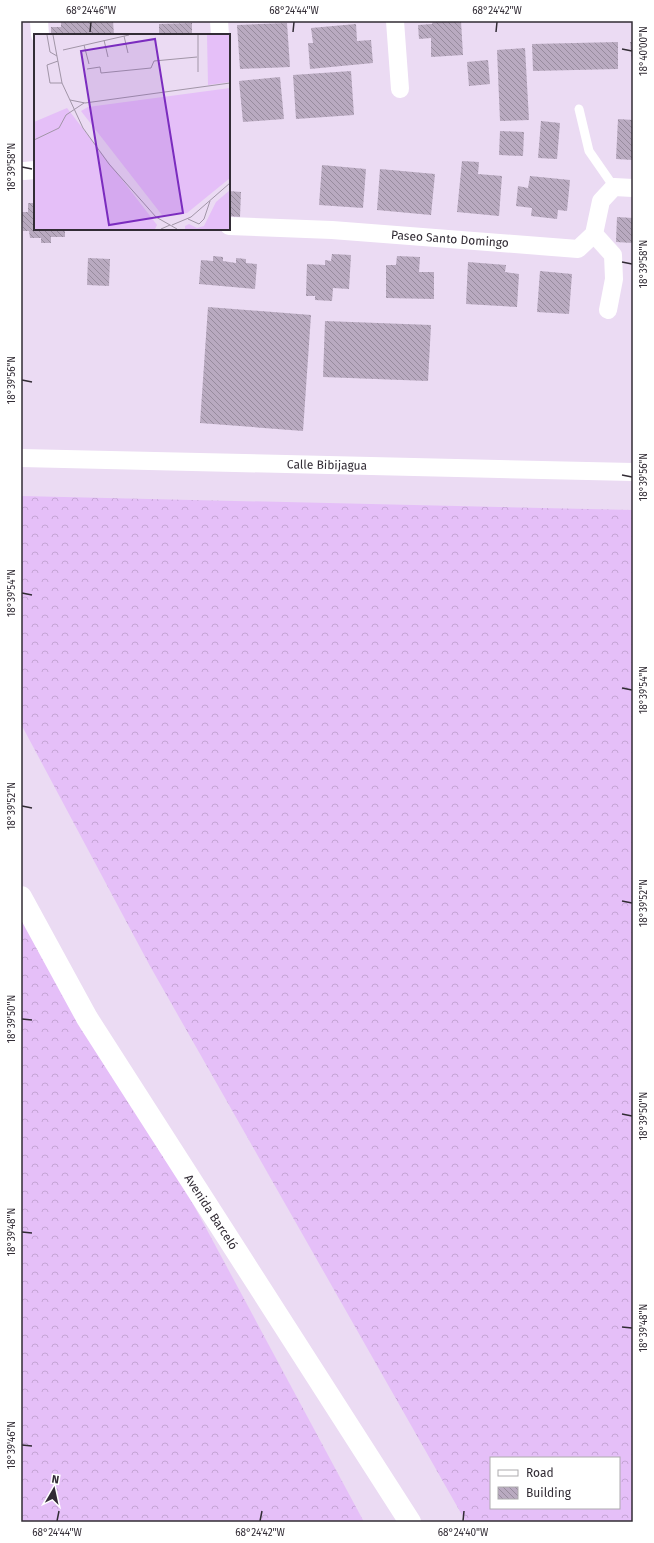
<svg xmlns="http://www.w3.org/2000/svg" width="654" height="1543" viewBox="0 0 654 1543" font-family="'Fira Sans',sans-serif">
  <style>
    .forest { fill: url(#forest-crowns); fill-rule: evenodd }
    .building { fill: url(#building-back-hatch) }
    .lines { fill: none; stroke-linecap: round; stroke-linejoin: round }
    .service { stroke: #fff; stroke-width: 9 }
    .minor { stroke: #fff; stroke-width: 18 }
    .tertiary { stroke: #fff; stroke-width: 22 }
    .ticks { fill: none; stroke: #322c35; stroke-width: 1.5 }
    .labels { text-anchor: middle; stroke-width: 4; stroke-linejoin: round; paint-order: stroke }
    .street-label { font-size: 12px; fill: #322c35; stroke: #fff }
    .inset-road { fill: none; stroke: #a195a7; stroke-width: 1 }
    .view { fill: #7b2cbf; fill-opacity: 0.15; stroke: #7b2cbf; stroke-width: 2 }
    .inset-edge { fill: none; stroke: #322c35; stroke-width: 2 }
    .neatline { fill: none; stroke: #322c35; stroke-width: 1.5 }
    .ticks-label { font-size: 10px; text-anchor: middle; fill: #322c35 }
  </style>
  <defs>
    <pattern id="forest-crowns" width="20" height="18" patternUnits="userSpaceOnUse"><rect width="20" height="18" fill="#e5bff8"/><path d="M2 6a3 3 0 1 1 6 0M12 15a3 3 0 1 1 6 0" fill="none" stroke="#c5a4d5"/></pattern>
    <pattern id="building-back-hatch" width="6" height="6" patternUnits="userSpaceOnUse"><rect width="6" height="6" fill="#b9aac0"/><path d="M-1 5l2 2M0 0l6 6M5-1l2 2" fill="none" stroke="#978b9d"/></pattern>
  </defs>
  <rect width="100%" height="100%" fill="#ebdbf3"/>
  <g class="forest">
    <path d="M21,496L633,510V1522H466L150,966L21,724ZM491,1458H619V1508H491Z"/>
    <path d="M21,884L364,1522H21Z"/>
  </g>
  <g class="building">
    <path d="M61,21H113L114,35H51V27H61Z"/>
    <path d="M433,21H461L463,55L431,57V38L419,39L418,25L432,24Z"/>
    <path d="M192,23V35H159V24Z"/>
    <path d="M287,23L290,67L240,69L237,25Z"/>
    <path d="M356,24L357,41L371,40L373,63L310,69L308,43H313L311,28Z"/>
    <path d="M618,42V69L533,71L532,44Z"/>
    <path d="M630,42H633V62H632Z"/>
    <path d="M525,48L529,120L500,121L497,50Z"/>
    <path d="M488,60L490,84L469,86L467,62Z"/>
    <path d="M351,71L354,115L296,119L293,75Z"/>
    <path d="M280,77L284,119L243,122L239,81Z"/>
    <path d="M618,119L633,120V160L616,159Z"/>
    <path d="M541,121L560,123L557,159L538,158Z"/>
    <path d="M500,131L524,132L523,156L499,155Z"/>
    <path d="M462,161L479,162L478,174L502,176L499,216L457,212Z"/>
    <path d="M322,165L366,169L363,208L319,205Z"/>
    <path d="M380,169L435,174L431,215L377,210Z"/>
    <path d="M530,176L570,180L567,211L558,210L557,219L531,216L532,208L516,206L518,186L528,188Z"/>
    <path d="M229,191L241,192L240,217L229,216Z"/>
    <path d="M28,203H35V229H65V237H51V243H41V238H30L29,231H23L22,212H28Z"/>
    <path d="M617,217L633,218V243L616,242Z"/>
    <path d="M332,254L351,255L349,289L333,288L332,301L315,300V296H306L307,264L325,265V260L331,261Z"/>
    <path d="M213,256L223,257V261L236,263V258L246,259V263L257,264L255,289L199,284L201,260L213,261Z"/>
    <path d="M397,256L420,257L419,272H434V299L386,298V265H396Z"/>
    <path d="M88,258L110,259L109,286L87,285Z"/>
    <path d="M468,262L506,265L505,272L519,274L517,307L466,304Z"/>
    <path d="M540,271L572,274L569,314L537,312Z"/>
    <path d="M208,307L311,315L303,431L200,423Z"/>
    <path d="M325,321L431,325L428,381L323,377Z"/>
  </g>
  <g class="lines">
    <path class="service" d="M579,109L589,151L614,187"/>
    <g class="minor">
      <path d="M39,21L40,35"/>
      <path d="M219,21L220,35"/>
      <path d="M395,21L400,89"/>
      <path d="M24,171L35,170"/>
      <path d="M229,226L332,230L578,249L594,234L601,201L614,187L633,188"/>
      <path d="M594,234L613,255L614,279L608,310"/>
      <path d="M21,458L633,472"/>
    </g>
    <path class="tertiary" d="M21,897L87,1018L410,1522"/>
  </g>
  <path class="ticks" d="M90,32L91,22M293,32L294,22M496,32L497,22M622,49L632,51M22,167L32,169M622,262L632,264M22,380L32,382M622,475L632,477M22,593L32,595M622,688L632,690M22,806L32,808M622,901L632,903M22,1019L32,1020M622,1114L632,1116M22,1232L32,1233M622,1327L632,1328M22,1445L32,1446M57,1521L59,1511M260,1521L262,1511M463,1521L464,1511"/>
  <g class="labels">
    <g class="street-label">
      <text transform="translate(450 239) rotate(4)" y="4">Paseo Santo Domingo</text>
      <text transform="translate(327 465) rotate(1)" y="4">Calle Bibijagua</text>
      <text transform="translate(211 1212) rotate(57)" y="4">Avenida Barceló</text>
    </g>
  </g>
  <g transform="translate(34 34)">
    <rect width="196" height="196" fill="#ebdbf3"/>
    <path d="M173,1H196V48L174,51ZM196,54V144L153,179L128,181L47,77L54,73ZM33,74L123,191L121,195H0V88ZM196,156V195H151V192L155,190L163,194L170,192L182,168Z" fill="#e5bff8"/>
    <path class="inset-road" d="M13,1L16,18L23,22M19,1L28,49L49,94L75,130L122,183L136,191M90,2L94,19M70,6L74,23M50,11L55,30M29,16L95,1M24,27L13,31L16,49H28M53,35L66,33L67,39L117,34L120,27L163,23M164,38V1M36,66L51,69L196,49M0,106L25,94L32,81L50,69M154,185L165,190L170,185L176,167M138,191L157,183L196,149M127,195L136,191L143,195"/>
    <path class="view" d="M121,5L149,179L75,191L47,17Z"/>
    <rect width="196" height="196" class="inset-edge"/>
  </g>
  <rect width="654" height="1543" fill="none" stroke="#ffffff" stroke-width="44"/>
  <rect x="490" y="1457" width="130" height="52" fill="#ffffff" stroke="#adabae"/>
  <rect x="498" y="1470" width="20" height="6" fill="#ffffff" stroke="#adabae"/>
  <text x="526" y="1477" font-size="12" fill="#322c35">Road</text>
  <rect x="498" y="1487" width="20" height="12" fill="url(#building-back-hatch)" stroke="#adabae"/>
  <text x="526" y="1497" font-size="12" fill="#322c35">Building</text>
  <g transform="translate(54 1489) rotate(9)" stroke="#ffffff" stroke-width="3" paint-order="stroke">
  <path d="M0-3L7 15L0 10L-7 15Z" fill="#322c35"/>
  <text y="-6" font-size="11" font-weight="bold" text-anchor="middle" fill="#322c35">N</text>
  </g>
  <rect x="22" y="22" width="610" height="1499" class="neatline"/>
  <g class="ticks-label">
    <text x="91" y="14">68°24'46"W</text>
    <text x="294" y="14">68°24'44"W</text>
    <text x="497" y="14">68°24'42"W</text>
    <text transform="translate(643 51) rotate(-90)" y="4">18°40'00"N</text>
    <text transform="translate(11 167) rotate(-90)" y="4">18°39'58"N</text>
    <text transform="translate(643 264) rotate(-90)" y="4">18°39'58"N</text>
    <text transform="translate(11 380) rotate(-90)" y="4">18°39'56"N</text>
    <text transform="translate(643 477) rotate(-90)" y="4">18°39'56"N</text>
    <text transform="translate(11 593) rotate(-90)" y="4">18°39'54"N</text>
    <text transform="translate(643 690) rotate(-90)" y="4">18°39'54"N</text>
    <text transform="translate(11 806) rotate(-90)" y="4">18°39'52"N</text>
    <text transform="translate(643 903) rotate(-90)" y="4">18°39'52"N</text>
    <text transform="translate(11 1019) rotate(-90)" y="4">18°39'50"N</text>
    <text transform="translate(643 1116) rotate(-90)" y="4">18°39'50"N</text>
    <text transform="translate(11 1232) rotate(-90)" y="4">18°39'48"N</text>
    <text transform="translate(643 1328) rotate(-90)" y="4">18°39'48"N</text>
    <text transform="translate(11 1445) rotate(-90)" y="4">18°39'46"N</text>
    <text x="57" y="1536">68°24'44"W</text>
    <text x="260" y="1536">68°24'42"W</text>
    <text x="463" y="1536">68°24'40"W</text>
  </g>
</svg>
